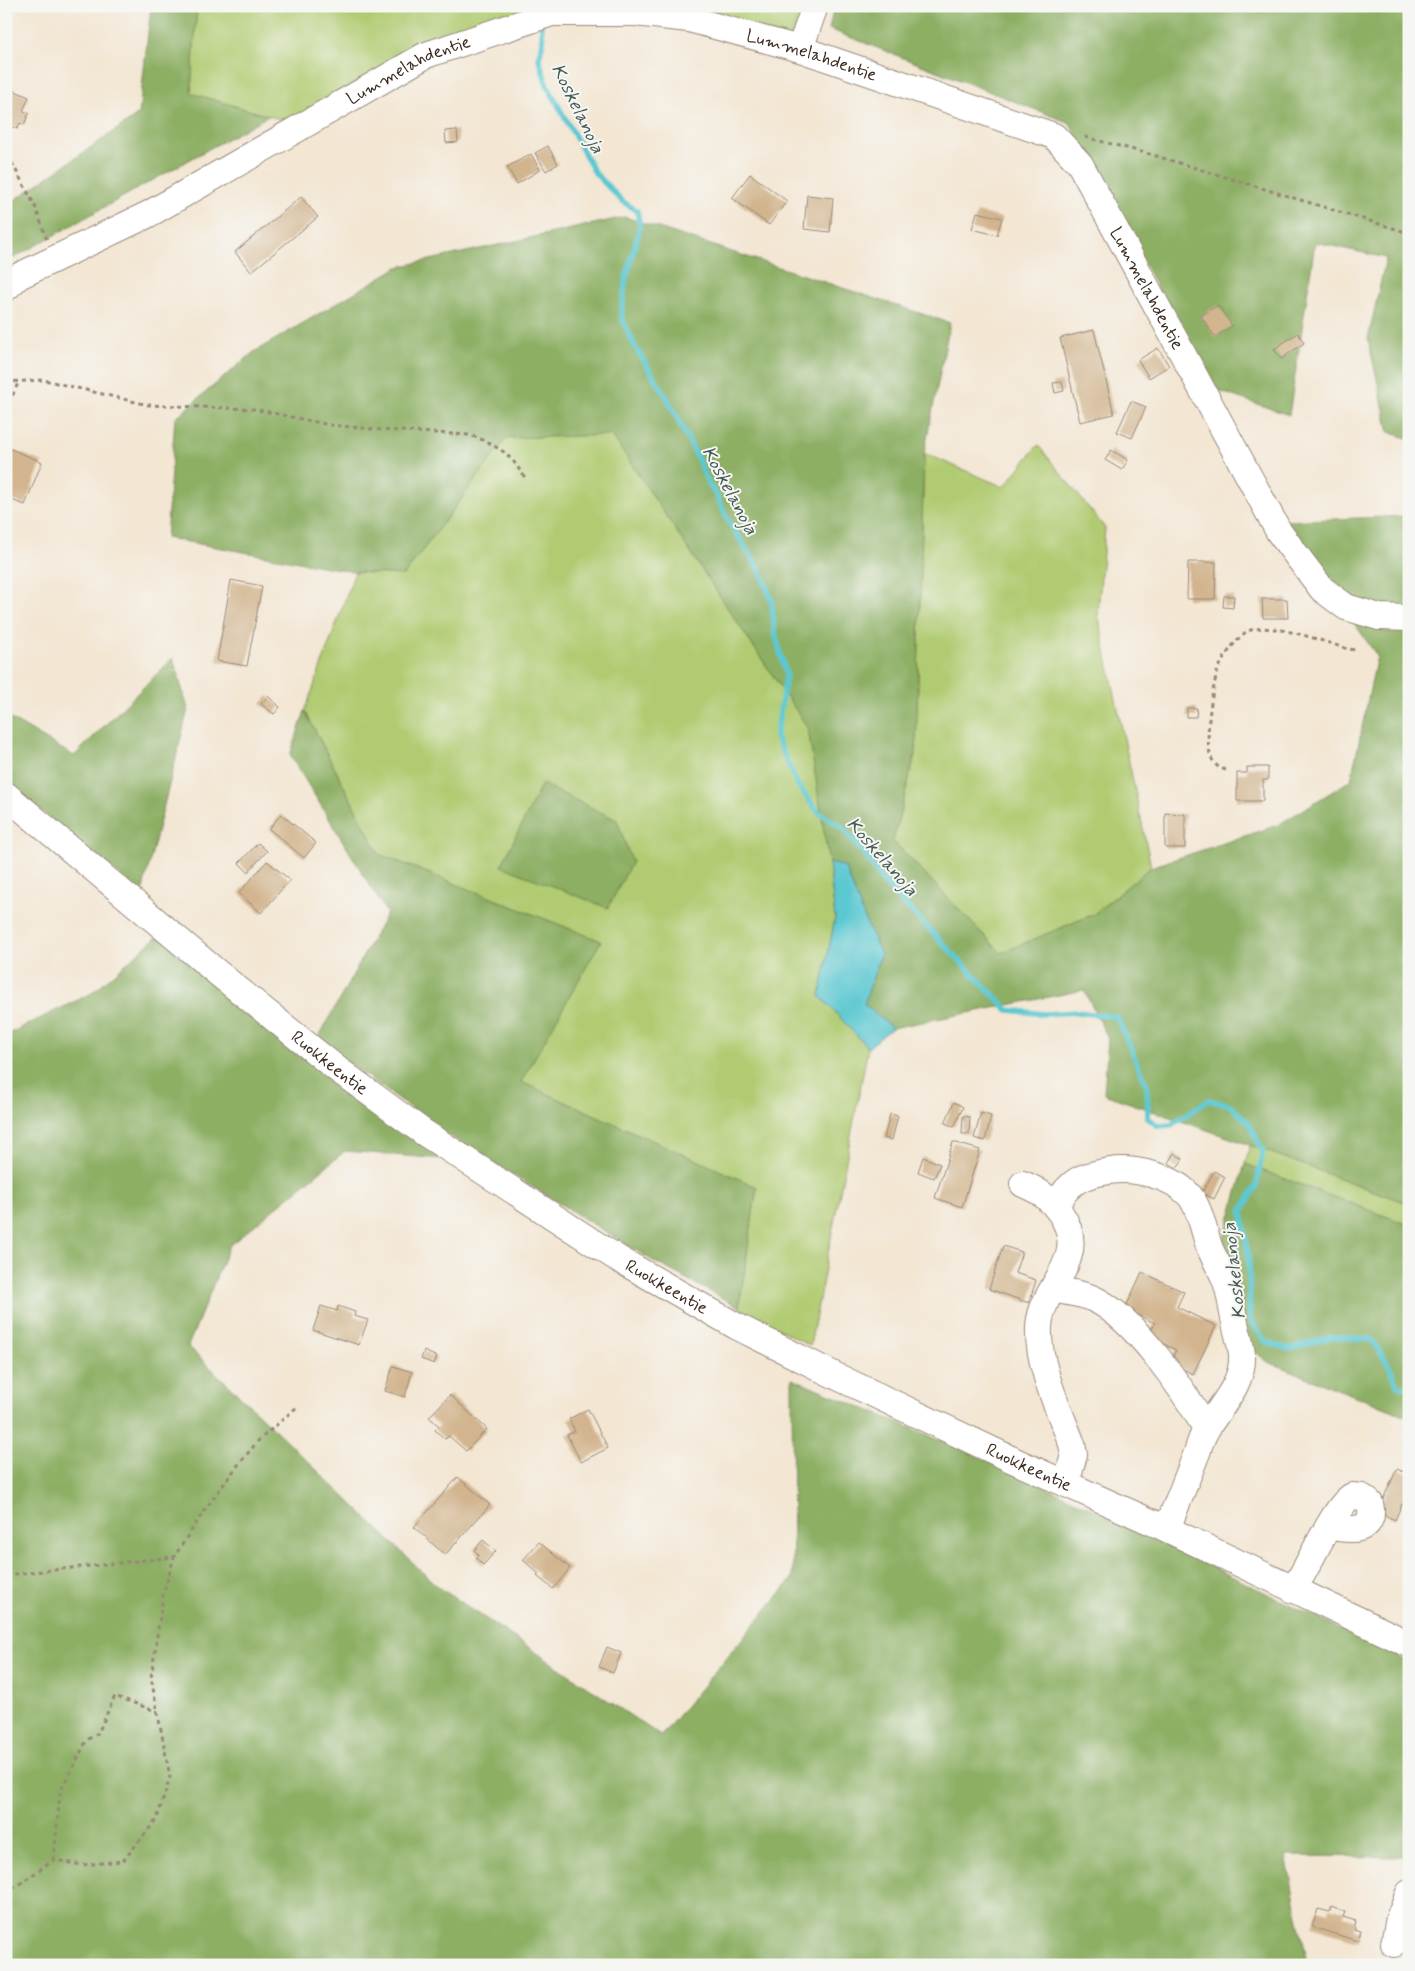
<svg xmlns="http://www.w3.org/2000/svg" width="1415" height="1971" viewBox="0 0 1415 1971" font-family="Mynerve,sans-serif">
  <style>
    .green { fill: #b0cb71; stroke: #767a48 }
    .forest { fill: #8caf63; stroke: #646c40 }
    .water { fill: #5bc8d1; stroke: #4b7978 }
    .lines { fill: none; stroke-linecap: round; stroke-linejoin: round }
    .stream { stroke: #5bc8d1; stroke-width: 5.5 }
    .building { fill: #d2b58f }
    .minor-casing { stroke: #978878; stroke-width: 28 }
    .path { stroke: #978878; stroke-width: 3; stroke-dasharray: 4 4; stroke-linecap: butt }
    .minor { stroke: #fff; stroke-width: 26 }
    .labels { text-anchor: middle; stroke-width: 4; stroke-linejoin: round; paint-order: stroke }
    .street-label { font-size: 18px; fill: #3b2a1e; stroke: #f6f6f2 }
    .water-label { font-size: 19px; font-style: italic; fill: #455954; stroke: #f6f6f2 }
  </style>
  <rect width="100%" height="100%" fill="#f6f6f2"/>
  <filter id="ink" filterUnits="userSpaceOnUse"><feTurbulence type="fractalNoise" baseFrequency=".02" numOctaves="2"/><feDisplacementMap in="SourceGraphic" scale="10" xChannelSelector="R" yChannelSelector="G"/><feConvolveMatrix kernelMatrix="1 2 1 2 8 2 1 2 1" color-interpolation-filters="sRGB"/></filter>
  <filter id="wash" filterUnits="userSpaceOnUse"><feTurbulence type="fractalNoise" baseFrequency=".0096" numOctaves="4" result="noise"/><feDisplacementMap in="SourceGraphic" scale="20" xChannelSelector="R" yChannelSelector="G"/><feGaussianBlur stdDeviation="1.12" result="paint"/><feColorMatrix in="noise" values="0 0 0 0 0 0 0 0 0 0 0 0 0 0 0 0 0 1.4 0 .05"/><feComposite in="paint" operator="in"/></filter>
  <g filter="url(#wash)">
    <rect width="100%" height="100%" fill="#f3e6d3"/>
    <g class="green">
      <path d="M197,6H554L290,122L190,93Z"/>
      <path d="M650,6H729L746,10L783,6H809L790,38Z"/>
      <path d="M612,435L808,728L829,863L835,918L820,996L868,1048L810,1346L739,1307L757,1187L520,1082L601,941L379,854L305,711L355,572L404,575L507,438Z"/>
      <path d="M1038,445L1105,528L1098,614L1151,867L1094,914L1001,953L893,841L916,751L924,453L1004,487Z"/>
      <path d="M1250,1145L1409,1204V1225L1245,1164Z"/>
    </g>
    <g class="forest">
      <path d="M151,6H197L191,93L268,116L6,262V206L139,114Z"/>
      <path d="M729,6H783L746,10Z"/>
      <path d="M834,6H1409V439L1389,432L1368,339L1386,258L1315,242L1289,415L1210,388L1070,123L829,29Z"/>
      <path d="M625,217L950,323L924,453L916,751L893,841L1001,953L1094,914L1151,867L1278,825L1351,780L1377,656L1284,521L1409,516V1204L1250,1145L1104,1094L1108,1038L1084,990L892,1028L864,1004L881,954L866,922L845,867L829,863L808,728L612,435L507,438L404,575L355,572L166,538L175,418L254,352L398,267Z"/>
      <path d="M173,658L188,709L142,893L6,782V716L74,756Z"/>
      <path d="M305,711L379,854L601,941L521,1082L757,1187L739,1307L655,1262L448,1135L317,1040L387,913L290,755Z"/>
      <path d="M542,784L617,820L632,862L608,908L501,866Z"/>
      <path d="M158,936L443,1159L345,1151L229,1246L188,1346L437,1586L661,1736L793,1578L792,1378L1020,1474L1409,1662V1857L1286,1856L1308,1965H6V1035L92,993Z"/>
      <path d="M1245,1164L1409,1225V1417L1268,1362L1238,1338L1223,1242Z"/>
    </g>
    <path class="water" d="M829,863L845,867L866,922L881,954L864,1004L892,1028L868,1048L820,996L835,918Z"/>
    <g class="lines">
      <path class="stream" d="M541,23L543,41L539,59L547,85L595,173L622,201L637,211L640,227L626,278L621,316L635,347L666,396L696,455L709,485L717,496L727,519L761,572L772,602L774,629L786,675L776,737L797,784L818,812L843,828L866,856L883,882L1008,1010L1044,1014L1077,1012L1117,1017L1147,1086L1148,1118L1158,1126L1171,1125L1208,1100L1230,1105L1249,1123L1263,1152L1256,1187L1242,1211L1249,1264L1250,1320L1266,1342L1290,1349L1331,1337L1371,1339L1390,1367L1397,1385L1409,1389"/>
    </g>
    <g id="blocks">
      <g class="building">
        <path d="M6,87L29,97L23,111L29,113L24,125L20,123L17,129L10,126L6,135Z"/>
        <path d="M457,130L458,142L446,143L445,131Z"/>
        <path d="M548,146L558,164L546,171L535,153Z"/>
        <path d="M531,154L540,170L517,184L507,167Z"/>
        <path d="M750,174L787,201L769,225L732,198Z"/>
        <path d="M807,195L833,198L830,232L804,229Z"/>
        <path d="M301,197L318,217L251,272L235,252Z"/>
        <path d="M977,212L1002,218L997,235L972,229Z"/>
        <path d="M1218,305L1232,326L1215,337L1201,316Z"/>
        <path d="M1094,330L1114,414L1080,422L1060,338Z"/>
        <path d="M1298,333L1304,343L1281,359L1274,349Z"/>
        <path d="M1158,348L1169,366L1149,378L1138,360Z"/>
        <path d="M1062,382L1064,391L1055,393L1053,383Z"/>
        <path d="M1131,401L1146,407L1132,438L1117,432Z"/>
        <path d="M6,447L42,462L25,505L6,498Z"/>
        <path d="M1111,450L1128,460L1122,470L1105,460Z"/>
        <path d="M1188,562H1216L1215,599H1187Z"/>
        <path d="M231,580L262,586L247,666L217,661Z"/>
        <path d="M1224,596H1234L1233,608L1223,607Z"/>
        <path d="M1262,599H1287L1288,618H1263Z"/>
        <path d="M268,696L280,707L274,714L261,704Z"/>
        <path d="M1187,708H1197L1196,717H1187Z"/>
        <path d="M1247,767H1268V780H1263V801H1237V773H1247Z"/>
        <path d="M1165,813L1185,814V848H1165Z"/>
        <path d="M281,814L316,843L304,858L269,829Z"/>
        <path d="M258,843L267,851L248,872L239,863Z"/>
        <path d="M267,861L290,880L261,913L239,893Z"/>
        <path d="M954,1102L963,1107L954,1127L945,1123Z"/>
        <path d="M981,1113L991,1116L985,1141L974,1138Z"/>
        <path d="M890,1114L898,1116L892,1140L884,1138Z"/>
        <path d="M963,1116L970,1117L969,1134H962Z"/>
        <path d="M953,1142L980,1150L962,1207L935,1198Z"/>
        <path d="M1174,1153L1183,1159L1177,1168L1168,1163Z"/>
        <path d="M923,1157L940,1164L934,1178L918,1172Z"/>
        <path d="M1214,1171L1225,1177L1214,1199L1202,1193Z"/>
        <path d="M1003,1246L1022,1252L1015,1273L1036,1280L1029,1303L989,1289Z"/>
        <path d="M1142,1272L1184,1292L1177,1307L1216,1326L1193,1374L1170,1363L1176,1350L1148,1337L1155,1323L1125,1309Z"/>
        <path d="M321,1306L337,1311L338,1306L355,1312L354,1316L368,1320L359,1345L313,1330Z"/>
        <path d="M424,1351L437,1357L434,1364L421,1359Z"/>
        <path d="M393,1366L412,1372L405,1397L385,1391Z"/>
        <path d="M450,1395L487,1429L466,1451L449,1436L445,1439L435,1430L439,1426L429,1417Z"/>
        <path d="M588,1409L608,1448L581,1462L567,1435L575,1431L569,1419Z"/>
        <path d="M1397,1469L1409,1474V1507L1402,1504L1395,1520L1377,1512Z"/>
        <path d="M458,1477L490,1505L445,1555L414,1527Z"/>
        <path d="M483,1540L496,1551L483,1565L476,1558L479,1555L474,1550Z"/>
        <path d="M539,1542L570,1568L553,1589L537,1576L539,1574L523,1560Z"/>
        <path d="M607,1647L621,1653L613,1673L599,1667Z"/>
        <path d="M1331,1907L1345,1912L1343,1917L1356,1921L1354,1929L1361,1931L1358,1941L1312,1927L1318,1909L1330,1912Z"/>
      </g>
    </g>
  </g>
  <g filter="url(#ink)">
    <use href="#blocks" fill-opacity="0" stroke="#978878" stroke-width="1"/>
    <g class="lines">
      <defs>
        <g id="minor">
          <path d="M800,49L815,6"/>
          <path id="s1" d="M6,288L19,276L149,214L426,55L552,13H635L689,19L800,49L1054,136L1080,164L1279,532L1322,589L1346,607L1379,617L1409,618"/>
          <path id="s2" d="M6,795L219,974L337,1069L423,1132L617,1258L736,1326L840,1378L1015,1461L1167,1529L1409,1644"/>
          <path d="M1023,1184C1038,1190 1052,1200 1061,1214C1091,1260 1041,1285 1039,1327C1037,1364 1059,1410 1072,1444L1074,1455L1066,1484"/>
          <path d="M1056,1206C1069,1180 1083,1175 1110,1171C1134,1167 1171,1176 1188,1194C1199,1204 1204,1232 1209,1246C1213,1257 1220,1267 1224,1277C1230,1290 1231,1305 1234,1318C1236,1330 1241,1343 1242,1355C1244,1393 1206,1415 1198,1450L1167,1529"/>
          <path d="M1053,1289C1068,1293 1079,1292 1094,1299C1135,1318 1183,1390 1206,1428"/>
          <path d="M1293,1590C1308,1568 1334,1506 1352,1496L1362,1497L1370,1503C1377,1534 1349,1531 1329,1526"/>
          <path d="M1394,1944L1399,1918L1409,1893"/>
        </g>
      </defs>
      <use href="#minor" class="minor-casing"/>
      <g class="path">
        <path d="M1085,137L1153,155L1409,233"/>
        <path d="M12,163L35,206L47,240"/>
        <path d="M6,382L44,380L148,405L254,409L330,425L382,430L470,435L488,442L504,452L514,462L526,479"/>
        <path d="M6,410L19,381"/>
        <path d="M1226,770C1220,768 1215,766 1212,759C1203,743 1212,691 1217,673C1220,662 1238,635 1248,631C1271,621 1324,642 1348,649L1357,650"/>
        <path d="M6,1575L174,1557"/>
        <path d="M54,1860L60,1792L87,1740L98,1733L115,1696L158,1712"/>
        <path d="M6,1893L54,1860L82,1865L123,1861L157,1819L170,1777L151,1678L163,1595L174,1557L206,1508L238,1465L258,1441L297,1407"/>
      </g>
      <use href="#minor" class="minor"/>
    </g>
  </g>
  <g class="labels">
    <g class="street-label">
      <text dy="6" stroke="none"><textPath href="#s1" startOffset="879">Lummelahdentie</textPath></text>
      <text dy="6" stroke="none"><textPath href="#s1" startOffset="459">Lummelahdentie</textPath></text>
      <text dy="6" stroke="none"><textPath href="#s1" startOffset="1314">Lummelahdentie</textPath></text>
      <text dy="6" stroke="none"><textPath href="#s2" startOffset="420">Ruokkeentie</textPath></text>
      <text dy="6" stroke="none"><textPath href="#s2" startOffset="825">Ruokkeentie</textPath></text>
      <text dy="6" stroke="none"><textPath href="#s2" startOffset="1230">Ruokkeentie</textPath></text>
    </g>
    <g class="water-label">
      <text transform="translate(579 108) rotate(64)" y="7">Koskelanoja</text>
      <text transform="translate(731 490) rotate(62)" y="7">Koskelanoja</text>
      <text transform="translate(883 856) rotate(49)" y="7">Koskelanoja</text>
      <text transform="translate(1233 1271) rotate(-96)" y="7">Koskelanoja</text>
    </g>
  </g>
  <rect width="1415" height="1971" fill="none" stroke="#f6f6f2" stroke-width="25"/>
</svg>
